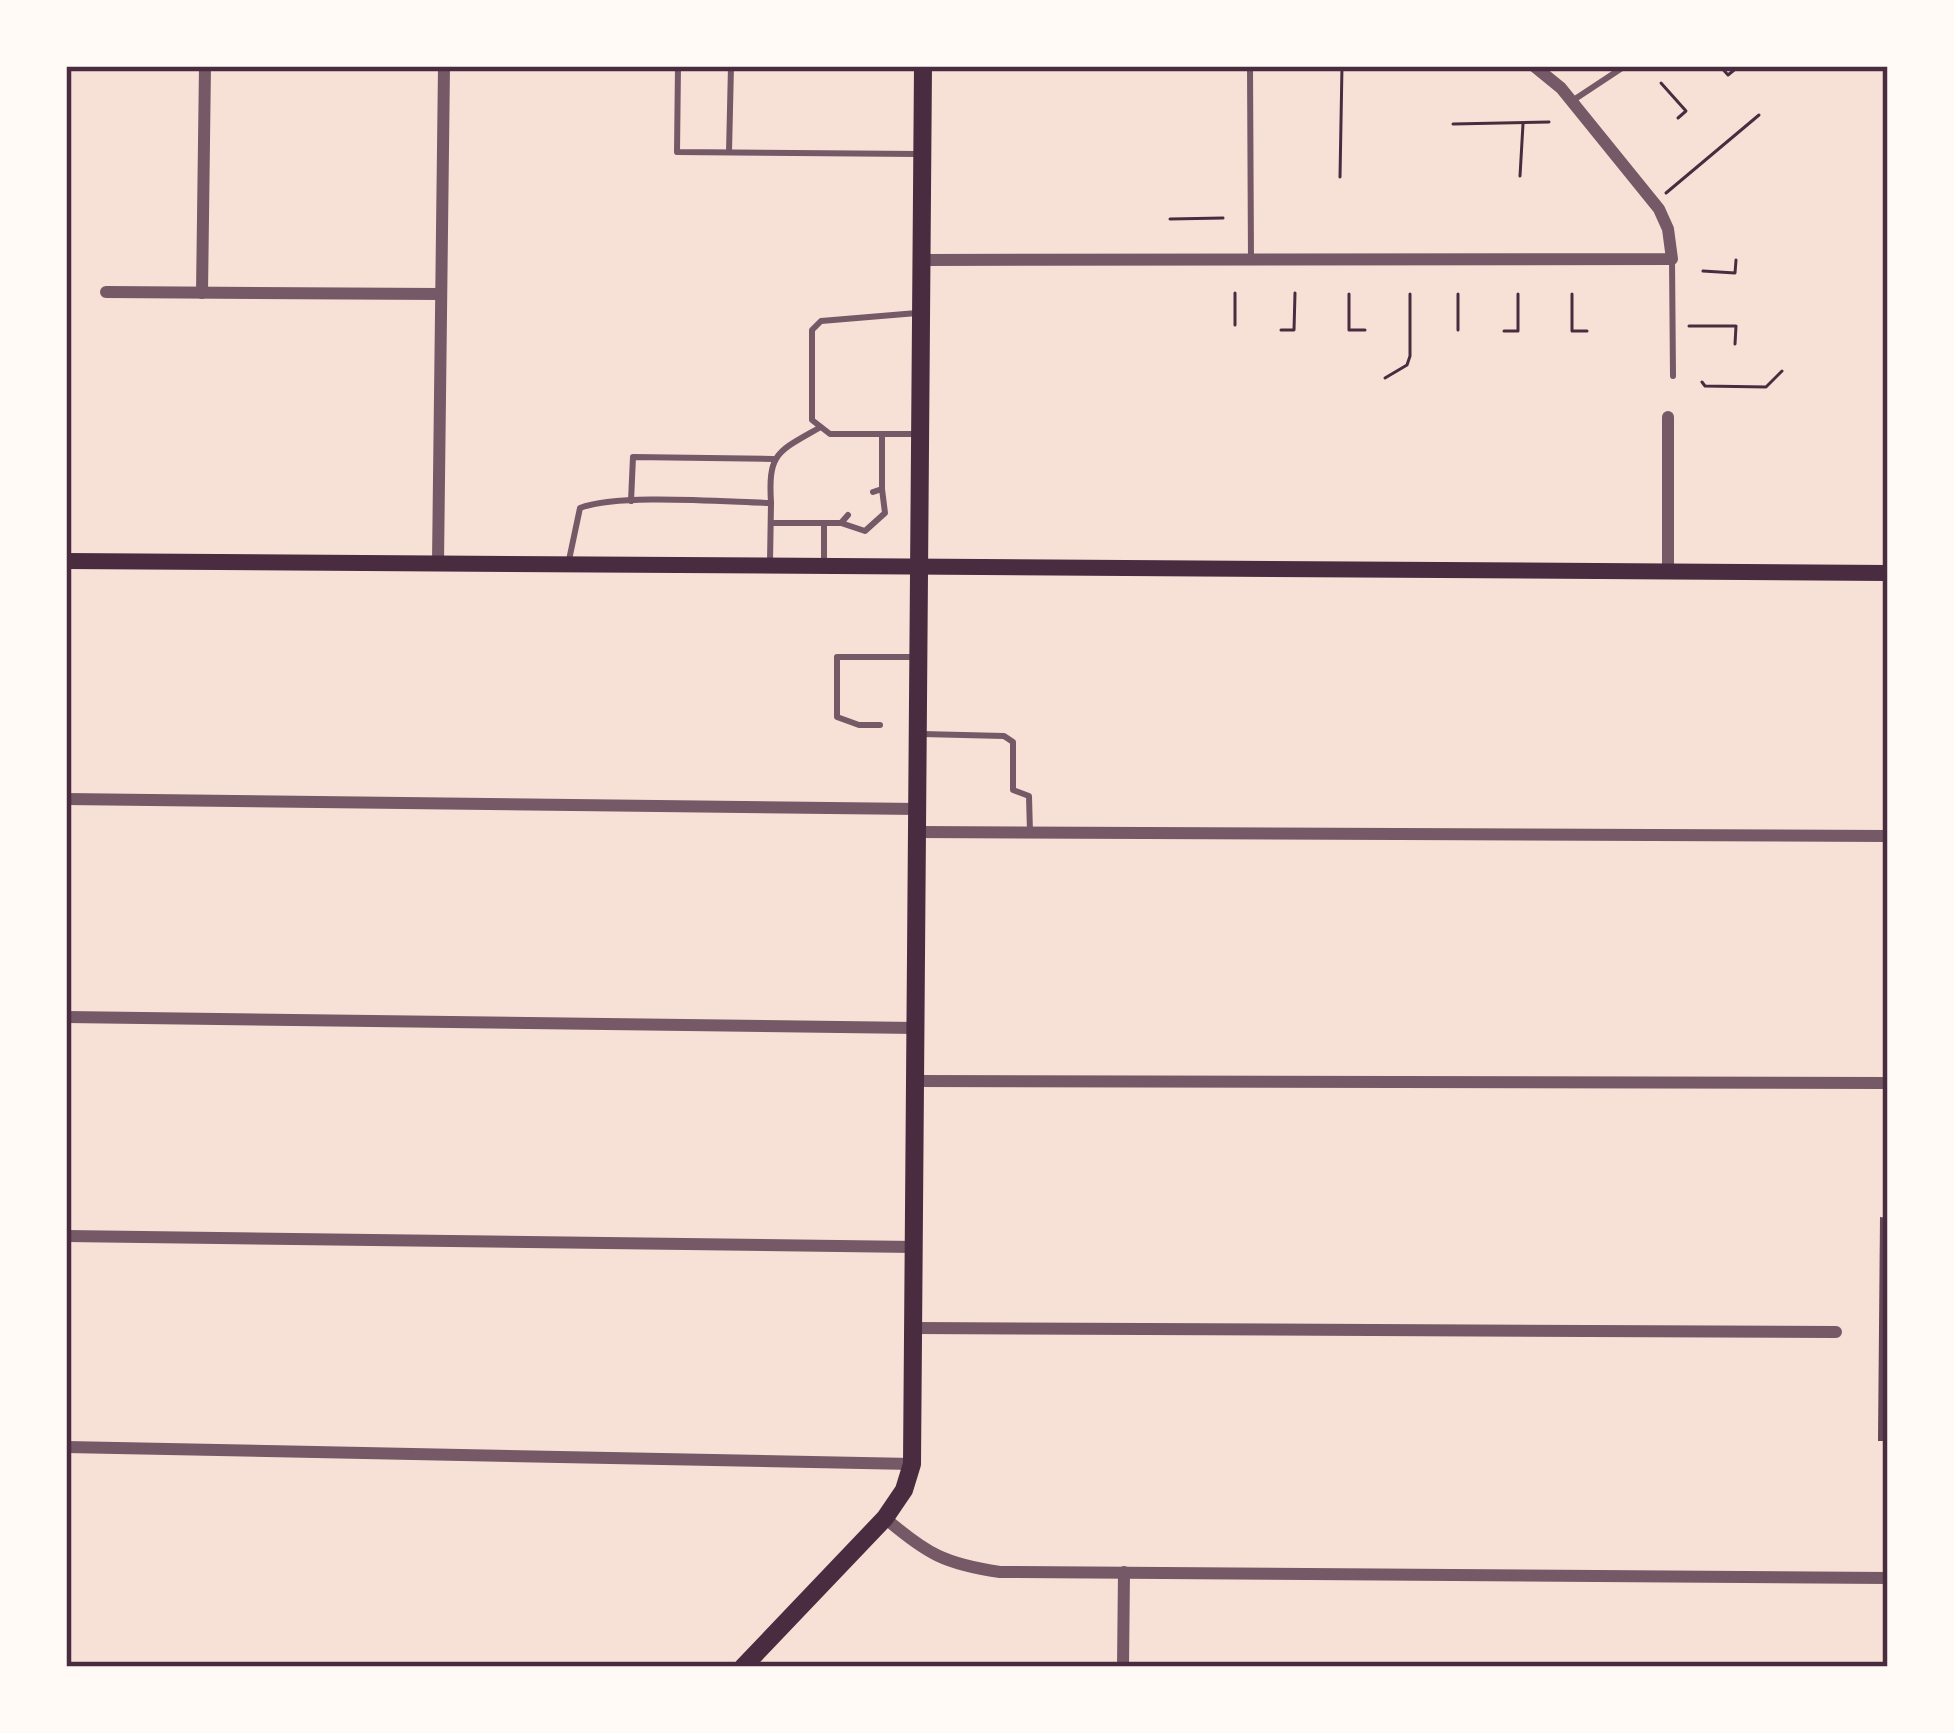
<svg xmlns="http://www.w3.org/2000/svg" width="1954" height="1733" viewBox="0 0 1954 1733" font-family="Literata,serif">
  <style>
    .building { fill: #644757 }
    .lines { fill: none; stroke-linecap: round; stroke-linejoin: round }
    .path { stroke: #4a2c40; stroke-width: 3 }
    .service { stroke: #755966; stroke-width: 6 }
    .minor { stroke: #755966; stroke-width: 12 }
    .secondary { stroke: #4a2c40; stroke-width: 16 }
    .primary { stroke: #4a2c40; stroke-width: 18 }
    .neatline { fill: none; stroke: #4a2c40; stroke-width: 4.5 }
  </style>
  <rect width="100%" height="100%" fill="#f7e1d7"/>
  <path class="building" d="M1880,1217L1888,1218V1441H1878Z"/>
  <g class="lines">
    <g class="path">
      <path d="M1720,66L1728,75L1739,66"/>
      <path d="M1661,83L1686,111L1678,118"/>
      <path d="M1453,124L1549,122"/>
      <path d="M1520,176L1523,124"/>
      <path d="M1340,177L1342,66"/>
      <path d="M1666,193L1759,115"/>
      <path d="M1170,219L1223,218"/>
      <path d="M1703,271L1735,273L1736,260"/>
      <path d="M1235,293V325"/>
      <path d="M1349,294V330H1365"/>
      <path d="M1572,294V331H1587"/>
      <path d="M1689,326H1736L1735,344"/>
      <path d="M1281,330H1294L1295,293"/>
      <path d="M1458,330V294"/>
      <path d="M1504,331H1518V294"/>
      <path d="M1385,378L1407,365L1410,356V294"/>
      <path d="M1702,382L1705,386L1766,387L1782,371"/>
    </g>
    <g class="service">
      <path d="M678,66L677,152L919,154"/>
      <path d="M1250,66L1251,260"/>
      <path d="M1572,101L1625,66"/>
      <path d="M729,152L731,66"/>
      <path d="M1672,259L1673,376"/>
      <path d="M917,313L821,321L812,330V420L830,434H918"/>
      <path d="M873,492L882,489V437"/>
      <path d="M631,501L633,457L773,459"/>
      <path d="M771,503C768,453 777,452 819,428"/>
      <path d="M772,523H841L848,515"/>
      <path d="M841,523L865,531L885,513L882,489"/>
      <path d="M569,560L580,508C617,493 727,502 771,503L770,562"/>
      <path d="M824,562V524"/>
      <path d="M880,725H859L837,717V657H914"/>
      <path d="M922,734L1004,736L1013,742V790L1029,796L1030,833"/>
    </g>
    <g class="minor">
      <path d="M921,260L1672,259L1668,229L1659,209L1561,88L1534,66"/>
      <path d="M106,292L441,294"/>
      <path d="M202,293L205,66"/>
      <path d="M1668,417V572"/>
      <path d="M438,562L444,66"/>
      <path d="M66,799L919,809"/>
      <path d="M918,832L1888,836"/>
      <path d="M66,1017L917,1028"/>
      <path d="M916,1081L1888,1083"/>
      <path d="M66,1236L915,1247"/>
      <path d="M914,1328L1836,1332"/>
      <path d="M66,1447L912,1464"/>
      <path d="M885,1518C927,1554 945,1564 1000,1572L1888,1578"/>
      <path d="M1123,1667L1124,1572"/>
    </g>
    <path class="secondary" d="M66,561L1888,573"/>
    <path class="primary" d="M743,1667L885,1518L904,1490L912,1464L923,66"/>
  </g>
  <rect width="1954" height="1733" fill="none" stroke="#fffaf5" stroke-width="138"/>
  <rect x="69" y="69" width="1816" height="1595" class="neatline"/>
</svg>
